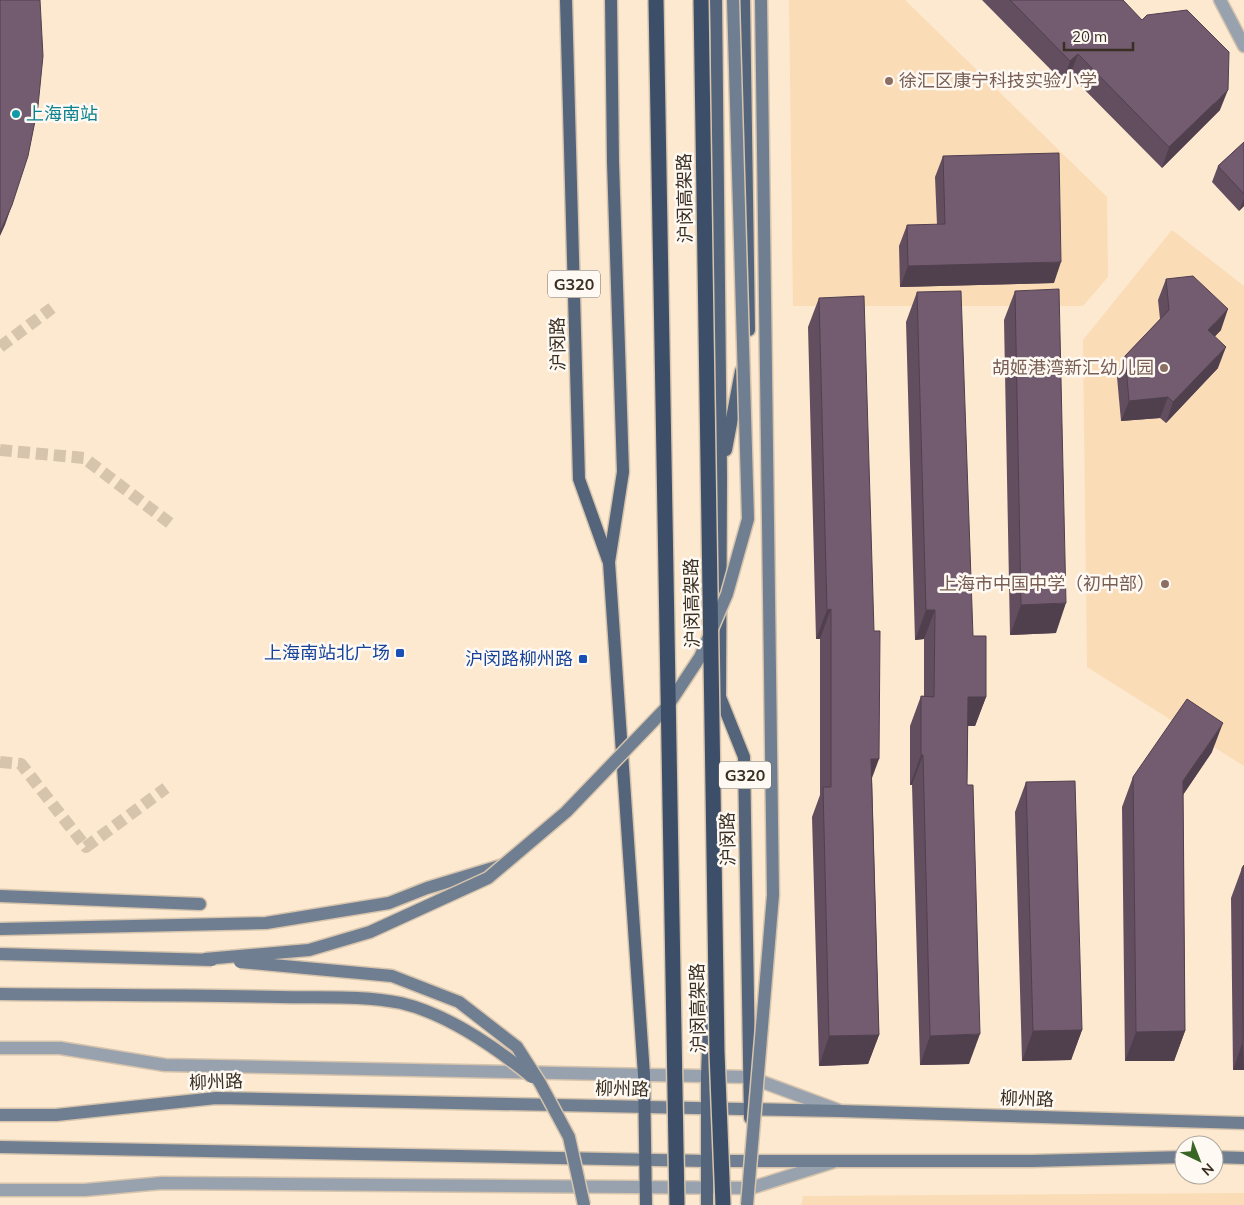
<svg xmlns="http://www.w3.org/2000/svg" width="1244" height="1205" viewBox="0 0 1244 1205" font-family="Mulish,'Noto Sans SC',sans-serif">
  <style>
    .built { fill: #fadcb6 }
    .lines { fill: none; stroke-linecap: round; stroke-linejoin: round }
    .street-tunnel { stroke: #d6c4ad; stroke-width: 12; stroke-dasharray: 12 6; stroke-linecap: butt }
    .street-casing { stroke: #d6c4ad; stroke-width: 15 }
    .secondary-casing { stroke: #d6c4ad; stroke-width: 15 }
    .primary-casing { stroke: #d6c4ad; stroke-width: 15 }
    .street { stroke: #98a2af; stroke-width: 12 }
    .secondary { stroke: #707e91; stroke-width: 12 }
    .primary { stroke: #54647b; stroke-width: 12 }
    .secondary-bridge-casing { stroke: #d6c4ad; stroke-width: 15; stroke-linecap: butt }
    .highway-bridge-casing { stroke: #d6c4ad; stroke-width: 18; stroke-linecap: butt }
    .secondary-bridge { stroke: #707e91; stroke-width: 12 }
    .highway-bridge { stroke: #3c4e68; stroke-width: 15 }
    .wall { fill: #634e60 }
    .shaded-wall { fill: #50404e }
    .building { fill: #735b70; stroke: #50404e }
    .education-dot { fill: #8d6e63; stroke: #fef9f3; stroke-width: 2 }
    .culture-dot { fill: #0f9aa8; stroke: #fef9f3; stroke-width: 2 }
    .transit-dot { fill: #1a4fb4; stroke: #fef9f3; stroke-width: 2 }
    .labels { text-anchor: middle; stroke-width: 5; stroke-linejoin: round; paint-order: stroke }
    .shield { fill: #fef9f3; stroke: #746c61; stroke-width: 1 }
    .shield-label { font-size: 16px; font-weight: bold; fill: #392f23 }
    .education-label { font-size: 18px; fill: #785e54; stroke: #fef9f3; text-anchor: end }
    .culture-label { font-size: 18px; fill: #0d838f; stroke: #fef9f3; text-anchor: start }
    .street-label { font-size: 18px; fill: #392f23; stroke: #fef9f3 }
    .transit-label { font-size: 18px; fill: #164399; stroke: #fef9f3; text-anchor: end }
  </style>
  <rect width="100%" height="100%" fill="#fde9d0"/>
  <g class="built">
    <path d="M789,0H905L1107,197L1108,277L1083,306H793Z"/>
    <path d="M1172,230L1244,286V766L1087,667L1083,340Z"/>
    <path d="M1244,1193V1205H801L803,1196Z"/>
  </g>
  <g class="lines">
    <g class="street-tunnel">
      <path d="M0,347L52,308"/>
      <path d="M0,450L84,458L171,524"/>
      <path d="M0,762L21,764L86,847L166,788"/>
    </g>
    <defs>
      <g id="street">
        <path d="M1220,0L1244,46"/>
        <path d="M0,1048H60L165,1065L749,1077L838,1110"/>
        <path d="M0,1190H85L162,1183L751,1188L833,1162"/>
      </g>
      <g id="secondary">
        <path d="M0,896L200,904"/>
        <path d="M0,929L266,923L389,903L427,888L503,865"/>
        <path d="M0,1115H56L216,1098L840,1111L1244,1123"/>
        <path d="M0,1147L706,1161H1032L1184,1157"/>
        <path d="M1214,1157L1244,1158"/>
      </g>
      <g id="primary">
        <path d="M566,0L579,479L608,560"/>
        <path d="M611,0L613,162L623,472L609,562L644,1075L646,1205"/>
        <path d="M716,0L721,477L720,697L744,757L750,1118"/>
        <path d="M744,0L749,330"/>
        <path d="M726,450L741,371"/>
        <path d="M707,1205V1076L710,995"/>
      </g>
    </defs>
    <use href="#street" class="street-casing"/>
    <use href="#secondary" class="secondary-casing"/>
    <use href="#primary" class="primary-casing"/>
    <use href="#street" class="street"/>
    <use href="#secondary" class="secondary"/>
    <use href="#primary" class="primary"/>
    <defs>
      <g id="secondary-bridge">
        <path d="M0,954L212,960"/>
        <path d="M205,959L309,950L370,932L488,878L566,812L667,707L700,657L727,594L748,519L733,0"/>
        <path d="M240,962L392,976L459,1002L517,1047L540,1083L569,1137L584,1205"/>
        <path d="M0,994C93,995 187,995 280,997C319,998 363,995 401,1003C448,1014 495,1047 532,1077"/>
        <path d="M747,1205L773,895L761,0"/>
      </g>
      <g id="highway-bridge">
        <path d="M656,0L677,1205"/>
        <path d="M701,0L717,1052L723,1205"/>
      </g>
    </defs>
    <use href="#secondary-bridge" class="secondary-bridge-casing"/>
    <use href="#highway-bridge" class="highway-bridge-casing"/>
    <use href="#secondary-bridge" class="secondary-bridge"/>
    <use href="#highway-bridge" class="highway-bridge"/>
  </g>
  <g class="wall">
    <path d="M982,0H1123L1220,110L1162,168L1070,75L1063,82Z"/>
    <path d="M1244,142V206L1239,211L1212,182L1218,166Z"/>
    <path d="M943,156L1054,283L900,287L899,246L907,225H937L935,177Z"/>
    <path d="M1166,279L1221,330L1215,336L1218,368L1166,423L1160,418L1121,421L1117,377L1125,356L1160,319L1158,300Z"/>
    <path d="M1015,291L1056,633L1010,635L1004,320Z"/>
    <path d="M917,292L973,636L986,697L975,726H968L967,785L969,1064L920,1065L912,785H910V726L921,696H924V639L915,640L906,322Z"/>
    <path d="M819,298L872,780L879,1035L868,1064L819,1066L812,817L820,795V639H816L808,327Z"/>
    <path d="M1212,752L1183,795L1185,1031L1174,1061H1125L1122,807L1133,777Z"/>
    <path d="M1026,782L1082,1030L1071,1060L1022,1061L1015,812Z"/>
    <path d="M1244,865V1070H1233L1231,898L1242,868Z"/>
  </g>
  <g class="shaded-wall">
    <path d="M1078,54L1070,75L1063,82L1070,61Z"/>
    <path d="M1228,90L1220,110L1162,168L1169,147Z"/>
    <path d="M1244,198V206L1239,211Z"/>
    <path d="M12,205L5,225L0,236V232Z"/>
    <path d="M1061,262L1054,283L900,287L908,266Z"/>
    <path d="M1228,309L1221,330L1201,351L1208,330Z"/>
    <path d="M1226,347L1218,368L1166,423L1173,402Z"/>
    <path d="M1168,397L1160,418L1121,421L1129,401Z"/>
    <path d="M1066,603L1056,633L1010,635L1021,605Z"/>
    <path d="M831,609L820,639H816L827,610Z"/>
    <path d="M926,610H935L924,639L915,640Z"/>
    <path d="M968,697H986L975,726H957Z"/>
    <path d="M1223,723L1212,752L1172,811L1183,781Z"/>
    <path d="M921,755H923L912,785H910Z"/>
    <path d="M871,759H879L868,789Z"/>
    <path d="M1082,1030L1071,1060L1022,1061L1033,1031Z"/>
    <path d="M1185,1031L1174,1061H1125L1136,1032Z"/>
    <path d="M980,1034L969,1064L920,1065L930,1036Z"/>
    <path d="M879,1035L868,1064L819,1066L829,1036Z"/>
    <path d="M1243,1041L1244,1070H1233Z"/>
  </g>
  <g class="building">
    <path d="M0,0H40L43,56L38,106L28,156L12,205L0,232Z"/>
    <path d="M1010,0H1123L1142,20L1147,15L1187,10L1229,52L1228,90L1169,147L1078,54L1070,61Z"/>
    <path d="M1244,142V194L1218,166Z"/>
    <path d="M1059,153L1061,262L908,266L907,225L945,224L943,156Z"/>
    <path d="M1193,276L1228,309L1208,330L1226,347L1173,402L1168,397L1129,401L1125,356L1169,310L1166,279Z"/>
    <path d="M1059,289L1066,603L1021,605L1015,291Z"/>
    <path d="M961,291L973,636H986V697H968L967,785H973L980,1034L930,1036L923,755H921V696L934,697L935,610H926L917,292Z"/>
    <path d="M864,296L874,631H880L879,759H871L879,1035L829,1036L823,787H831V609L827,610L819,298Z"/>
    <path d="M1187,699L1223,723L1183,781L1185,1031L1136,1032L1133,777Z"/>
    <path d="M1075,781L1082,1030L1033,1031L1026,782Z"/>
    <path d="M1244,865V1041H1243L1242,868Z"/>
  </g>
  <g class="education-dot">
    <circle cx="889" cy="81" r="5"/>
    <circle cx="1164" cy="368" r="5"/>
    <circle cx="1165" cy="584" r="5"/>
  </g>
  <circle class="culture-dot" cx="16" cy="114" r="5"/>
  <g class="transit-dot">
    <rect x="395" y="648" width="10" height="10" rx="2.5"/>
    <rect x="578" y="654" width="10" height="10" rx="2.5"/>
  </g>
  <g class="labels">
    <g class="shield">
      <rect x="548" y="270.5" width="52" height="27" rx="4"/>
      <rect x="719" y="761.5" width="52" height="27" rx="4"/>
    </g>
    <g class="shield-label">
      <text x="574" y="290">G320</text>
      <text x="745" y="781">G320</text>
    </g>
    <g class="education-label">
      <text x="899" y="87" text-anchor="start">徐汇区康宁科技实验小学</text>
      <text x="1154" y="374">胡姬港湾新汇幼儿园</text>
      <text x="1155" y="590">上海市中国中学（初中部）</text>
    </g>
    <g class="culture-label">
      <text x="26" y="120">上海南站</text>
    </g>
    <g class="street-label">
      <text transform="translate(685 198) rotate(-91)" y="6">沪闵高架路</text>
      <text transform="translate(558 344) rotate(-91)" y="6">沪闵路</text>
      <text transform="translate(692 603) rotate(-91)" y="6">沪闵高架路</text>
      <text transform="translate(728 839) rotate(-91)" y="6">沪闵路</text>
      <text transform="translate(698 1008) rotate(-91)" y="6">沪闵高架路</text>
      <text transform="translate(216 1082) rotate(-2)" y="6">柳州路</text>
      <text transform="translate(622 1089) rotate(1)" y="6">柳州路</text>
      <text transform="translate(1027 1099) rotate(2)" y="6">柳州路</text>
    </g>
    <g class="transit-label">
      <text x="390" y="659">上海南站北广场</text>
      <text x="573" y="665">沪闵路柳州路</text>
    </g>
  </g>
  <g transform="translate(1199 1160) rotate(137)"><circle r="24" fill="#fef9f3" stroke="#afa8a0"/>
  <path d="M0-4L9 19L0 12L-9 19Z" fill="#386624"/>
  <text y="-8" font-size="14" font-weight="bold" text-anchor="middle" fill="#392f23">N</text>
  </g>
  <path d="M1064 42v8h69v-8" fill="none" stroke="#392f23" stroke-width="2.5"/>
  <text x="1072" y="42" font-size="15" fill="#392f23" stroke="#fef9f3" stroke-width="4" paint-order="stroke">20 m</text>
</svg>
